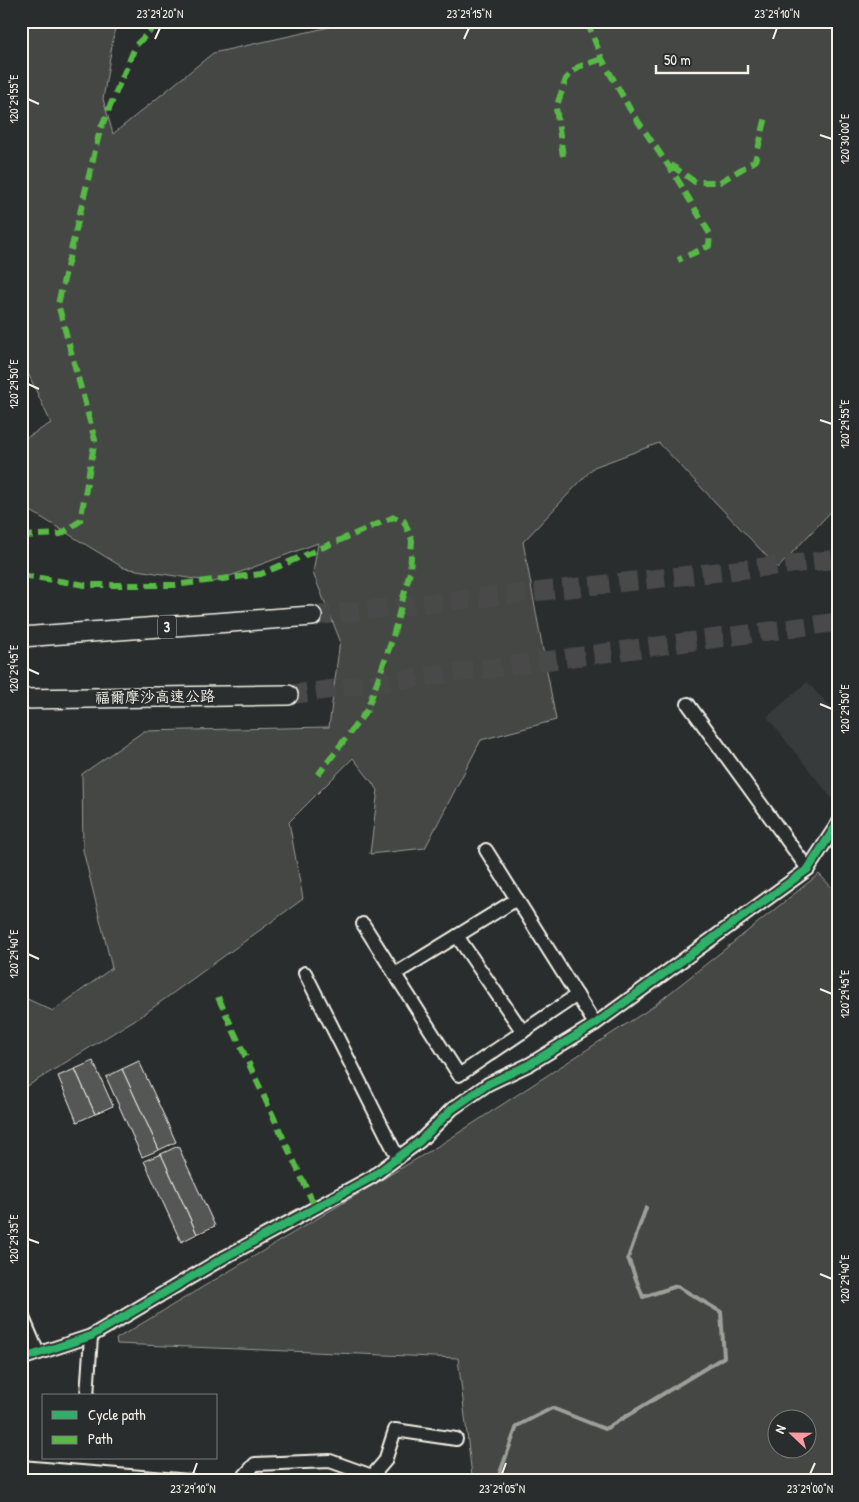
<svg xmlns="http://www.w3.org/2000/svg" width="859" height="1502" viewBox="0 0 859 1502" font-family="'Patrick Hand','LXGW WenKai TC',sans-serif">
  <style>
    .built { fill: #373a3a }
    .green { fill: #444645; stroke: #9c9c96; fill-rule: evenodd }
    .shadow { fill: #0007 }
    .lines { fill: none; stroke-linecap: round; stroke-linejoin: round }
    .stream { stroke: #9f9f9a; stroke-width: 4 }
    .building { fill: #555756; stroke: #f4f1e8 }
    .highway-tunnel { stroke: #484a4a; stroke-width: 19; stroke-dasharray: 19 9; stroke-linecap: butt }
    .minor-casing { stroke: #f4f1e8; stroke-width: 16 }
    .highway-casing { stroke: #f4f1e8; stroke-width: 22 }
    .minor { stroke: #2a2d2e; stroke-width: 12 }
    .highway { stroke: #2a2d2e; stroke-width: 19 }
    .quiet { stroke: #58b947; stroke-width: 6; stroke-dasharray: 12 6; stroke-linecap: butt }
    .cycleway-casing { stroke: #2a2d2e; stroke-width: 11 }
    .cycleway { stroke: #2db169; stroke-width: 8 }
    .ticks { fill: none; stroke: #f4f1e8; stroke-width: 2 }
    .labels { text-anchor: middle; stroke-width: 4; stroke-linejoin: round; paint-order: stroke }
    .shield { fill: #2a2d2e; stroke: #b7b6b0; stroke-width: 1 }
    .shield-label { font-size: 14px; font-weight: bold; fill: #f4f1e8 }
    .street-label { font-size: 15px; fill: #f4f1e8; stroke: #2a2d2e }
    .neatline { fill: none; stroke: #f4f1e8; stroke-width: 2 }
    .ticks-label { font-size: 12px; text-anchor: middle; fill: #f4f1e8 }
  </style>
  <rect width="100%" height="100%" fill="#2a2d2e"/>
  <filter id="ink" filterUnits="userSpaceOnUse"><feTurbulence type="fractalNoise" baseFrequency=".02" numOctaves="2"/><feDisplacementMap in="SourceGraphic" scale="10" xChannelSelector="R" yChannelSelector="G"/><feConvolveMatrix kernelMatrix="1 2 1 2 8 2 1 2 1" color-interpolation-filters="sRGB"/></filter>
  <g filter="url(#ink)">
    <path class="built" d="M807,682L838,715V806L767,717Z"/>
    <g class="green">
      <path d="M21,21H116L103,99L113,134L213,53L330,27L331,21H838V504L778,568L659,443L594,467L523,542L556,720L481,740L425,848L370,854L378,790L353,758L289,822L303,899L144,1014L21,1090V996L53,1011L112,968L83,850L82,774L144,731L329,727L340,640L313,573L318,543L214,582L124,568L21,505V441L51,423L21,358V258L28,229L21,218Z"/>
      <path d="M819,874L838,894V1481H464L472,1476L458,1358L117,1344L116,1339L443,1143L651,1008ZM776,1420H806V1450H776Z"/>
    </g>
    <g class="shadow">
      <path d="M93,1062L113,1108L80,1122L79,1121Z"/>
      <path d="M140,1064L176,1143L144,1158L107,1077Z"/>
      <path d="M179,1148L215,1228L183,1242L182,1241Z"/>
    </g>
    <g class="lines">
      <path class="stream" d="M497,1481L517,1426L552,1408L605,1429L724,1357L721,1312L677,1286L643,1297L628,1258L646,1208"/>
    </g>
    <g class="building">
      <path d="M93,1061L113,1106L95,1114L75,1069Z"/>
      <path d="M139,1061L176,1142L159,1150L122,1069Z"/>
      <path d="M75,1069L95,1114L77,1122L58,1076Z"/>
      <path d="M122,1069L159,1150L142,1157L106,1077Z"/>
      <path d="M178,1146L215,1226L197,1234L161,1154Z"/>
      <path d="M161,1154L197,1234L181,1242L144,1161Z"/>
    </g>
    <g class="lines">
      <g class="highway-tunnel">
        <path d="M312,616L838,559"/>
        <path d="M288,695L838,622"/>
      </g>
      <defs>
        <g id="minor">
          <path d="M688,704L808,869"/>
          <path d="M486,850L595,1024"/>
          <path d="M363,924L459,1075L577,995"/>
          <path d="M457,936L523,1032"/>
          <path d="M305,973L398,1158"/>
          <path d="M395,974L517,899"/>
          <path d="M21,1313L38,1353"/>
          <path d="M21,1359L91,1336L225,1257L372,1177L420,1141L452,1109L488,1084L530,1064L595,1024L808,869L838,823"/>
          <path d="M87,1396L91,1336"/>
          <path d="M21,1467L190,1481"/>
          <path d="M240,1481L255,1464L330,1461L372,1476L385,1461L395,1430L456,1439"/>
        </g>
        <g id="highway">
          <path d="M21,637L312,616"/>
          <path d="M21,699L288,695"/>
        </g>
      </defs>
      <use href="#minor" class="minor-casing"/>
      <use href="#highway" class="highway-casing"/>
      <use href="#minor" class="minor"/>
      <use href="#highway" class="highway"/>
      <g class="quiet">
        <path d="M587,21L602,59L631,111L676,177L710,234L709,246L678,260"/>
        <path d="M563,156L556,108L566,79L578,67L602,59"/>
        <path d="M671,165L695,182H720L755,161L766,117"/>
        <path d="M21,536L61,534L80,521L95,440L58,304L100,130L136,45L151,30L154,21"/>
        <path d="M21,575L85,585H175L261,574L394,517L404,521L412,540L410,572L392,640L367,710L318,775"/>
        <path d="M218,997L316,1209"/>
      </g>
      <defs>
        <path id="cycleway" d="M21,1359L91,1336L225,1257L372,1177L420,1141L452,1109L488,1084L530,1064L595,1024L808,869L838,823"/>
      </defs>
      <use href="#cycleway" class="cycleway-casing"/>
      <use href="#cycleway" class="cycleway"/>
    </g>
  </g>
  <path class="ticks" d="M155,39L160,28M464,39L469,28M773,39L777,28M28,99L39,104M820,135L832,139M28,384L39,389M820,420L832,424M28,669L39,674M820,704L832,709M28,954L39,959M820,989L832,994M28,1239L39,1243M820,1274L832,1279M193,1474L197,1463M502,1474L506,1463M810,1474L815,1463"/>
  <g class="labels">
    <rect class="shield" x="158" y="615.5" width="18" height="23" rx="4"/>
    <g class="shield-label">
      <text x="167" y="632">3</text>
    </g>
    <g class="street-label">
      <text transform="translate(155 697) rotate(-1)" y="5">福爾摩沙高速公路</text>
    </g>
  </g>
  <rect width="859" height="1502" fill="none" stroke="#2a2d2e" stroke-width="55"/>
  <rect x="42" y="1394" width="175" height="65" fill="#2a2d2e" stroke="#7b7b78"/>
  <rect x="52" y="1411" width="25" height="8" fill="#2db169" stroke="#7b7b78"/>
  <text x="88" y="1420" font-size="15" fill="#f4f1e8">Cycle path</text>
  <rect x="52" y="1436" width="25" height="8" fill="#58b947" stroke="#7b7b78"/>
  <text x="88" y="1444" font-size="15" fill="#f4f1e8">Path</text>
  <g transform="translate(792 1434) rotate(292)"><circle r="24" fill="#2a2d2e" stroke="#7b7b78"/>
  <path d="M0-4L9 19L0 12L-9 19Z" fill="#ff9aa2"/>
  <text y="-8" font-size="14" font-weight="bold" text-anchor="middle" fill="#f4f1e8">N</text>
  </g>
  <path d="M656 65v8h92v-8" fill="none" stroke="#f4f1e8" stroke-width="2.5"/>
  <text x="664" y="65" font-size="15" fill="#f4f1e8" stroke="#2a2d2e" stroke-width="4" paint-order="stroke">50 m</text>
  <rect x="28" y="28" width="804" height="1446" class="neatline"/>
  <g class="ticks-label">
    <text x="160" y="18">23°29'20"N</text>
    <text x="469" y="18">23°29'15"N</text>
    <text x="777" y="18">23°29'10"N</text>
    <text transform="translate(14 99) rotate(-90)" y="4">120°29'55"E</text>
    <text transform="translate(845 139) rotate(-90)" y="4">120°30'00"E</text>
    <text transform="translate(14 384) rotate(-90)" y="4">120°29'50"E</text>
    <text transform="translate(845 424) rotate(-90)" y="4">120°29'55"E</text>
    <text transform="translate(14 669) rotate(-90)" y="4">120°29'45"E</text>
    <text transform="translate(845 709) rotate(-90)" y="4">120°29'50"E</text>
    <text transform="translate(14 954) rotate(-90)" y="4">120°29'40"E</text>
    <text transform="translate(845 994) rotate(-90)" y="4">120°29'45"E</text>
    <text transform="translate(14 1239) rotate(-90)" y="4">120°29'35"E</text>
    <text transform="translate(845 1279) rotate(-90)" y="4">120°29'40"E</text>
    <text x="193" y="1493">23°29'10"N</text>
    <text x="502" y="1493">23°29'05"N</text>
    <text x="810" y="1493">23°29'00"N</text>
  </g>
</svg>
